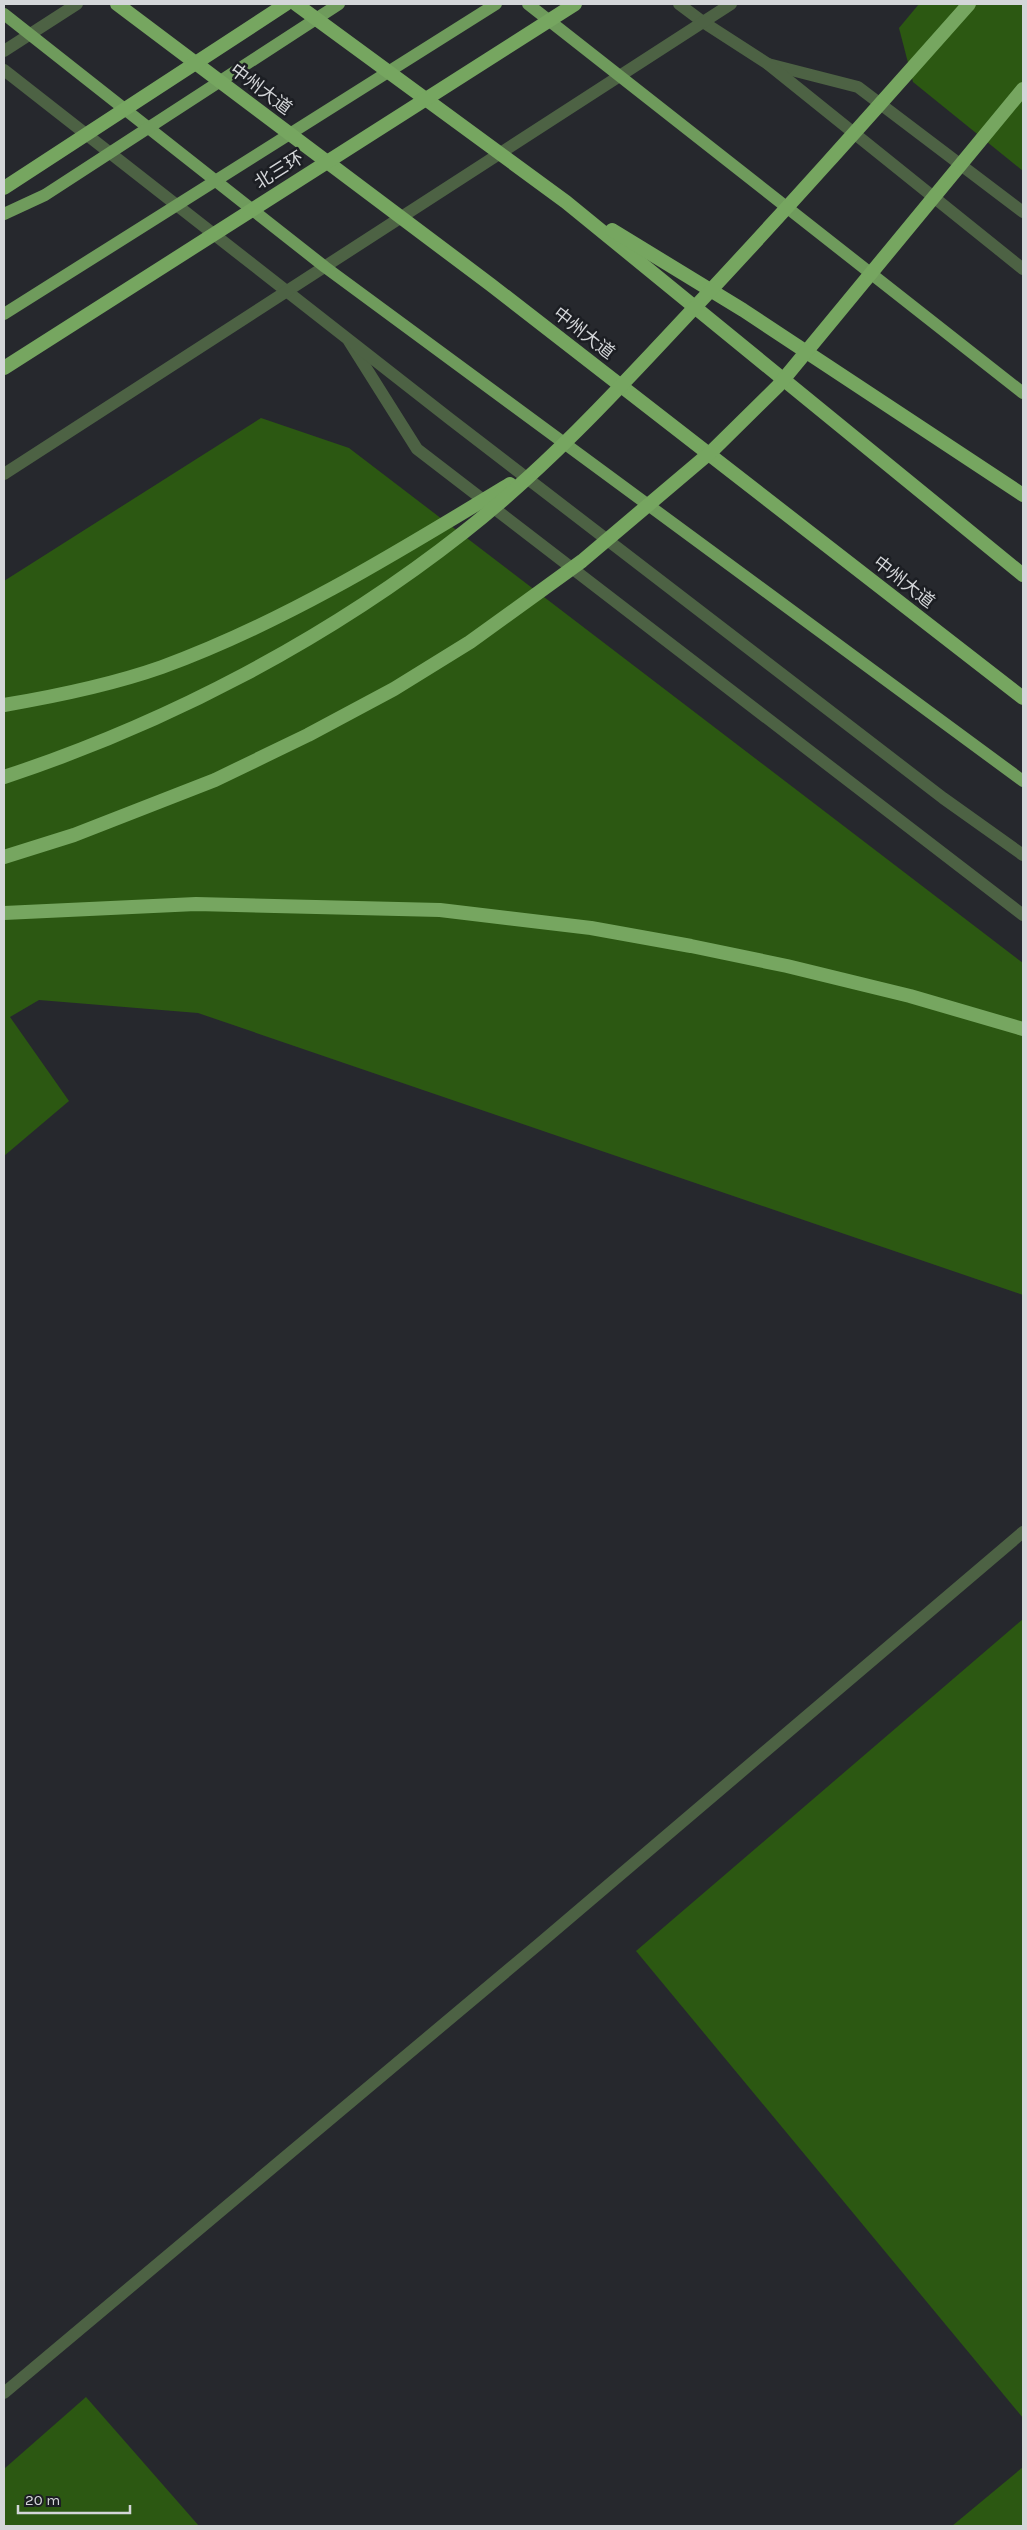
<svg xmlns="http://www.w3.org/2000/svg" width="1027" height="2530" viewBox="0 0 1027 2530" font-family="Karla,'Noto Sans SC',sans-serif">
  <style>
    .green { fill: #2c5812 }
    .lines { fill: none; stroke-linecap: round; stroke-linejoin: round }
    .minor { stroke: #4d6244; stroke-width: 12 }
    .tertiary { stroke: #4d6244; stroke-width: 12 }
    .primary { stroke: #6f9b5c; stroke-width: 12 }
    .trunk { stroke: #76a660; stroke-width: 14 }
    .trunk-bridge { stroke: #76a660; stroke-width: 14 }
    .labels { text-anchor: middle; stroke-width: 5; stroke-linejoin: round; paint-order: stroke }
    .street-label { font-size: 18px; fill: #d4d6d9; stroke: #1c1e23 }
  </style>
  <rect width="100%" height="100%" fill="#26282d"/>
  <g class="green">
    <path d="M919,4H1023V171L913,82L899,28Z"/>
    <path d="M261,418L349,448L1023,963V1295L198,1013L39,1000L10,1017L69,1101L4,1156V581Z"/>
    <path d="M1023,1619V2418L636,1951Z"/>
    <path d="M86,2397L199,2526H4V2469Z"/>
    <path d="M1023,2467V2526H952Z"/>
  </g>
  <g class="lines">
    <g class="minor">
      <path d="M4,51L77,4"/>
      <path d="M768,64L858,87L1023,212"/>
      <path d="M349,341L417,449L1023,915"/>
      <path d="M4,2393L539,1944L1023,1532"/>
    </g>
    <g class="tertiary">
      <path d="M679,4L703,22L768,64L1023,269"/>
      <path d="M4,70L450,419L943,798L1023,855"/>
      <path d="M4,474L731,4"/>
    </g>
    <g class="primary">
      <path d="M528,4L1023,393"/>
      <path d="M4,14L325,267L1023,781"/>
      <path d="M4,214L45,195L339,4"/>
      <path d="M4,314L496,4"/>
    </g>
    <path class="trunk" d="M4,913L196,904L440,910L591,928L691,946L787,966L910,996L1023,1029"/>
    <g class="trunk-bridge">
      <path d="M117,4L491,285L1023,698"/>
      <path d="M296,4L566,202L1023,575"/>
      <path d="M4,188L286,4"/>
      <path d="M612,230L743,310L1023,495"/>
      <path d="M4,368L575,4"/>
      <path d="M4,705C57,696 111,685 162,667C285,622 398,552 510,484"/>
      <path d="M4,777C168,723 328,639 464,532C543,470 613,395 681,322C779,218 874,111 969,4"/>
      <path d="M4,857L74,835L215,780L308,735L394,689L470,642L582,561L712,451L778,386L1023,89"/>
    </g>
  </g>
  <g class="labels">
    <g class="street-label">
      <text transform="translate(261 89) rotate(37)" y="6">中州大道</text>
      <text transform="translate(279 170) rotate(-32)" y="6">北三环</text>
      <text transform="translate(584 333) rotate(38)" y="6">中州大道</text>
      <text transform="translate(904 582) rotate(38)" y="6">中州大道</text>
    </g>
  </g>
  <rect width="1027" height="2530" fill="none" stroke="#d4d6d9" stroke-width="10"/>
  <path d="M18 2505v8h112v-8" fill="none" stroke="#d4d6d9" stroke-width="2.5"/>
  <text x="25" y="2505" font-size="15" fill="#d4d6d9" stroke="#1c1e23" stroke-width="4" paint-order="stroke">20 m</text>
</svg>
